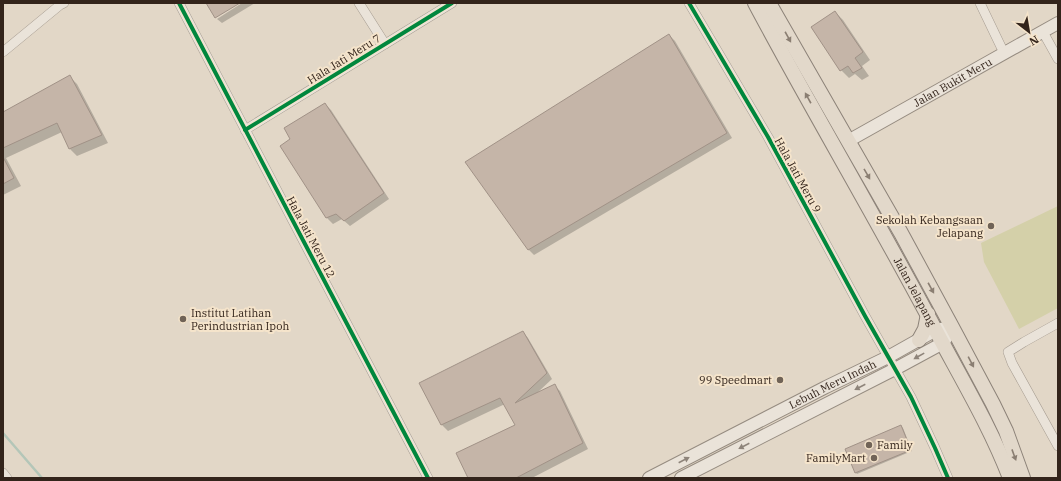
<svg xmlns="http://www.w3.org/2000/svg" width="1061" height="481" viewBox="0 0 1061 481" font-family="'IBM Plex Serif',serif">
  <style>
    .green { fill: #d4d0a9 }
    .shadow { fill: #0003 }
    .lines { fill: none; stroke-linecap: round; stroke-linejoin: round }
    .stream { stroke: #b4c6b8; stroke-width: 2.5 }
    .building { fill: #c5b5a8; stroke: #a19287 }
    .street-casing { stroke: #a69c91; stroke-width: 10 }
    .secondary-casing { stroke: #968c81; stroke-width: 14 }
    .primary-casing { stroke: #8c8278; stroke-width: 16 }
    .street { stroke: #eae3d9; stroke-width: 9 }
    .secondary { stroke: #eae3d9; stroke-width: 12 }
    .primary { stroke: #e2d8ca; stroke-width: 14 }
    .cycleway-casing { stroke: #f5e4cb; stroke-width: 6 }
    .cycleway { stroke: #00873e; stroke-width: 4 }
    .oneway { fill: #8a7e72 }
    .oneway2 { fill: #8e847a }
    .poi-dot { fill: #706357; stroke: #f5e4cb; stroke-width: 1.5 }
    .labels { text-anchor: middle; stroke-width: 4; stroke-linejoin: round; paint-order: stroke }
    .street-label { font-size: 11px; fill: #33241b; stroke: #f5e4cb }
    .poi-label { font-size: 11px; fill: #33241b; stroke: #f5e4cb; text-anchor: end }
  </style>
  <rect width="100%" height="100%" fill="#e2d7c7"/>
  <path class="green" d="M1058,206V308L1019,329L984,262L981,243Z"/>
  <g class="shadow">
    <path d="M242,3H255L222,23L217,19Z"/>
    <path d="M835,12L843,20L870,60L862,66L869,76L862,80L855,74L849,78L841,70Z"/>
    <path d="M669,35L675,41L732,138L534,255L528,249Z"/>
    <path d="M70,77L77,84L108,143L77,156L70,149L62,132L6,158L21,186L3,195V113Z"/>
    <path d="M325,104L331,110L389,199L350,226L342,219L333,224L327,218L282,146L291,140Z"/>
    <path d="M523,332L528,338L552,379L537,393L554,385L560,391L588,449L532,478H470L516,426L505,404L448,431L442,425L421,383Z"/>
    <path d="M901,426L903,428L912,451L857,474L856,473Z"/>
  </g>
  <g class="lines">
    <path class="stream" d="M3,433L42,478"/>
  </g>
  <g class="building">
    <path d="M206,3H240L215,18Z"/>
    <path d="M835,11L863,52L855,58L862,68L853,73L848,66L840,71L811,27Z"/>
    <path d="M669,34L727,133L528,250L465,162Z"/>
    <path d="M70,75L102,135L69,149L57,123L3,148V112Z"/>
    <path d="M325,103L384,193L344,221L336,214L326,218L280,146L290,139L284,128Z"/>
    <path d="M3,157L14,178L3,184Z"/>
    <path d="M523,331L547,373L515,403L555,384L583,443L516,478H468L456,453L515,425L500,398L441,425L419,383Z"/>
    <path d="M901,425L911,450L855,473L845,449Z"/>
  </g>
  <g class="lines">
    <defs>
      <g id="street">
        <path d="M179,3L305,244L428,478"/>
        <path d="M359,3L385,44"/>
        <path d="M689,3L768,137L865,316L911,397L935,448L948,478"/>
        <path d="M980,3L1004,53"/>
        <path d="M1043,32L1058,59"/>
        <path d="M3,52L60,5L64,3"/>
        <path d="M245,130L452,3"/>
        <path d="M1058,323L1024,342L1008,352L1012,363L1058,446"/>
        <path d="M3,473L7,478"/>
      </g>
      <g id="secondary">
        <path id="s1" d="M848,141L1058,23"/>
        <path id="s2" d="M649,478L826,387L888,357L936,330L952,327"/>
        <path d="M681,478L895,369L943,343L948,335"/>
      </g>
      <g id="primary">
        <path id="s3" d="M755,3C813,112 877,219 935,329C961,378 990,426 1010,478"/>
        <path d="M769,3L901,233L952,327L993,404L1006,431L1023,478"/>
        <path d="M919,340L925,329L928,314"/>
      </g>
    </defs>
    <use href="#street" class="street-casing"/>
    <use href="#secondary" class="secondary-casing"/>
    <use href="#primary" class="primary-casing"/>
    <use href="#street" class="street"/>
    <use href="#secondary" class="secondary"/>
    <use href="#primary" class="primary"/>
    <defs>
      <g id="cycleway">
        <path d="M179,3L305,244L428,478"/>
        <path d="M689,3L768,137L865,316L911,397L935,448L948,478"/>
        <path d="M245,130L452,3"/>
      </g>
    </defs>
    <use href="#cycleway" class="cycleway-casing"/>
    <use href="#cycleway" class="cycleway"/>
  </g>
  <defs><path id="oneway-solid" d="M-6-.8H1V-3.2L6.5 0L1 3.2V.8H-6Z"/></defs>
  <g class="oneway">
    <use href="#oneway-solid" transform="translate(788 37) rotate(61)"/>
    <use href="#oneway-solid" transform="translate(808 98) rotate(-119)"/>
    <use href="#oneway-solid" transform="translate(867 174) rotate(60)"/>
    <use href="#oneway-solid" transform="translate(931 288) rotate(61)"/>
    <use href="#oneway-solid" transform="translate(971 362) rotate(62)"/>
    <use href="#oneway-solid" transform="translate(1014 455) rotate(70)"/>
  </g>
  <g class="oneway2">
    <use href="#oneway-solid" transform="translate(919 356) rotate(151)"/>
    <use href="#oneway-solid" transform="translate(860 387) rotate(153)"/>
    <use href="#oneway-solid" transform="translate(744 446) rotate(153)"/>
    <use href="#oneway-solid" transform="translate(684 460) rotate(-27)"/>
  </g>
  <g class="poi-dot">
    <circle cx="991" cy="226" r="4"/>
    <circle cx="183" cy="319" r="4"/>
    <circle cx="780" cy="380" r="4"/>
    <circle cx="869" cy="445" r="4"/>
    <circle cx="874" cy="458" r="4"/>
  </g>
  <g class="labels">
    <g class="street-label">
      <text transform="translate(344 59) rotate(-32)" y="4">Hala Jati Meru 7</text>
      <text dy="4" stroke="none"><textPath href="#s1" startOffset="120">Jalan Bukit Meru</textPath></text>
      <text transform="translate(798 175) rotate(61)" y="4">Hala Jati Meru 9</text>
      <text transform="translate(311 237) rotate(62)" y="4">Hala Jati Meru 12</text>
      <text dy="4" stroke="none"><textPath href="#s3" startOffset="330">Jalan Jelapang</textPath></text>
      <text dy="4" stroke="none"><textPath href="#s2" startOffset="206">Lebuh Meru Indah</textPath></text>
    </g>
    <g class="poi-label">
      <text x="983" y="224">Sekolah Kebangsaan<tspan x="983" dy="13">Jelapang</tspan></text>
      <text x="191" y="317" text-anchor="start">Institut Latihan<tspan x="191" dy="13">Perindustrian Ipoh</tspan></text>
      <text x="772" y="384">99 Speedmart</text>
      <text x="877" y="449" text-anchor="start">Family</text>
      <text x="866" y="462">FamilyMart</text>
    </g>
  </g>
  <rect width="1061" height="481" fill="none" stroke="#33241b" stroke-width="8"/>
  <g transform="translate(1029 32) rotate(149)" stroke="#f5e4cb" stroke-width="3" paint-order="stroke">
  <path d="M0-3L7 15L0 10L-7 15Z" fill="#33241b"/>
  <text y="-6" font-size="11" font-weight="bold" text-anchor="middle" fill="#33241b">N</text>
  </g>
</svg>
